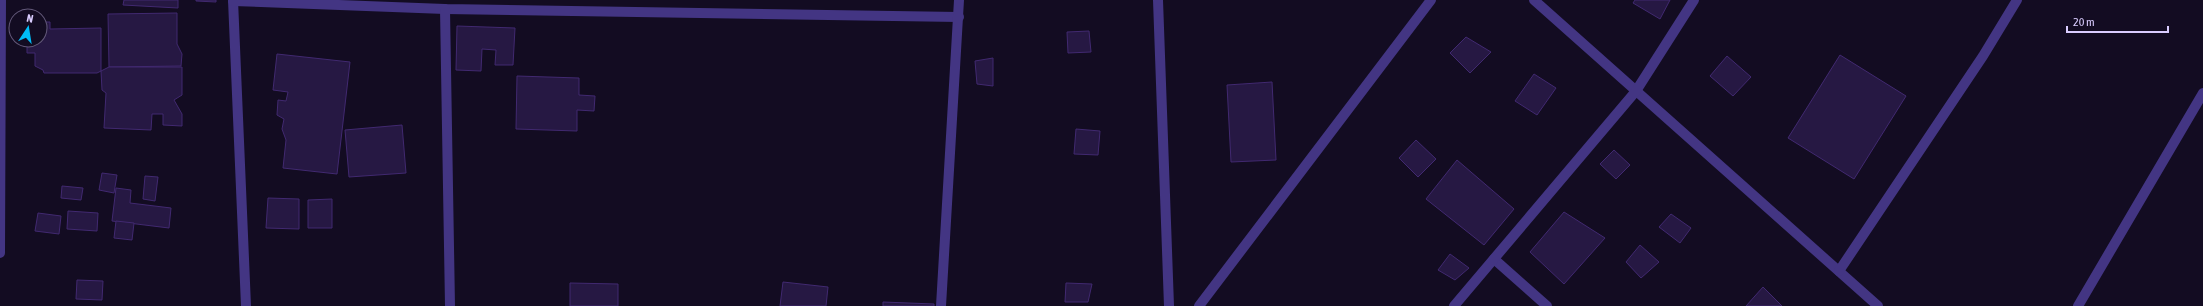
<svg xmlns="http://www.w3.org/2000/svg" width="2203" height="306" viewBox="0 0 2203 306" font-family="'Asap Condensed',sans-serif">
  <style>
    .building { fill: #261843; stroke: #412970 }
    .lines { fill: none; stroke-linecap: round; stroke-linejoin: round }
    .minor { stroke: #433583; stroke-width: 10 }
  </style>
  <rect width="100%" height="100%" fill="#130c22"/>
  <g class="building">
    <path d="M124,0H178V8L123,5Z"/>
    <path d="M196,0H216V2L196,1Z"/>
    <path d="M1635,0H1670L1660,19L1633,3Z"/>
    <path d="M177,13V44L182,54L181,66L109,67L108,14Z"/>
    <path d="M40,22H50V29L101,28V71L97,73H44L43,70L35,66V53H27V40H40Z"/>
    <path d="M457,26L515,28L513,65H495L496,50L482,49L481,71L456,70Z"/>
    <path d="M1089,31L1091,52L1068,53L1067,32Z"/>
    <path d="M1466,37L1491,52L1470,73L1450,53Z"/>
    <path d="M277,54L350,62L337,174L283,168L286,140L282,129L284,119L277,115L278,100L286,101L288,92L273,90Z"/>
    <path d="M1840,55L1906,96L1854,179L1788,138Z"/>
    <path d="M1727,56L1751,77L1733,96L1710,76Z"/>
    <path d="M993,58V86L977,84L975,61Z"/>
    <path d="M109,67H182V95L174,100L182,114V126L163,125V114H152L151,130L104,128L106,93L102,90L101,71Z"/>
    <path d="M1534,74L1556,88L1537,115L1515,101Z"/>
    <path d="M517,76L579,78V95L595,96L594,111L577,110V131L516,129Z"/>
    <path d="M1272,82L1276,160L1231,162L1227,85Z"/>
    <path d="M402,125L406,173L349,177L345,130Z"/>
    <path d="M1076,129L1100,131L1098,155L1074,154Z"/>
    <path d="M1416,140L1436,159L1418,177L1399,158Z"/>
    <path d="M1614,150L1630,165L1616,179L1600,164Z"/>
    <path d="M1457,160L1514,209L1484,245L1426,199Z"/>
    <path d="M102,173L117,175L114,193L99,190Z"/>
    <path d="M145,176L158,177L155,201L143,199Z"/>
    <path d="M62,186L83,188L81,200L61,198Z"/>
    <path d="M116,188L131,190L130,203L171,208L169,228L112,221Z"/>
    <path d="M268,198L299,199V229L266,228Z"/>
    <path d="M332,199V228H308V200Z"/>
    <path d="M68,211L98,213L97,231L67,229Z"/>
    <path d="M1564,212L1605,238L1564,284L1530,252Z"/>
    <path d="M38,213L61,216L59,234L35,231Z"/>
    <path d="M1671,214L1691,228L1680,243L1659,227Z"/>
    <path d="M116,221L134,223L132,240L114,238Z"/>
    <path d="M1640,245L1659,262L1641,278L1626,262Z"/>
    <path d="M1450,254L1469,268L1455,280L1438,270Z"/>
    <path d="M77,280L103,281L102,300L76,299Z"/>
    <path d="M783,282L828,287L826,306H780Z"/>
    <path d="M570,283L618,284V306H570Z"/>
    <path d="M1066,283L1092,284L1088,302H1065Z"/>
    <path d="M1763,287L1782,306H1746Z"/>
    <path d="M883,302L934,304V306H883Z"/>
  </g>
  <g class="lines">
    <g class="minor">
      <path d="M233,0L246,306"/>
      <path d="M1158,0L1169,306"/>
      <path d="M1534,0L1878,306"/>
      <path d="M233,1L445,9L959,17"/>
      <path d="M445,9L450,306"/>
      <path d="M0,253L1,0"/>
      <path d="M1494,259L1547,306"/>
      <path d="M1839,271L1983,56L2017,0"/>
      <path d="M941,306L959,0"/>
      <path d="M1199,306L1431,0"/>
      <path d="M1454,306L1636,91L1694,0"/>
      <path d="M2078,306L2203,93"/>
    </g>
  </g>
  <g transform="translate(28 28) rotate(12)"><circle r="19" fill="#130c22" stroke="#63597a"/>
  <path d="M0-3L7 15L0 10L-7 15Z" fill="#00bdf8"/>
  <text y="-6" font-size="11" font-weight="bold" text-anchor="middle" fill="#dacdff">N</text>
  </g>
  <path d="M2067 26v6h101v-6" fill="none" stroke="#dacdff" stroke-width="2"/>
  <text x="2073" y="26" font-size="12" fill="#dacdff" stroke="#130c22" stroke-width="3" paint-order="stroke">20 m</text>
</svg>
